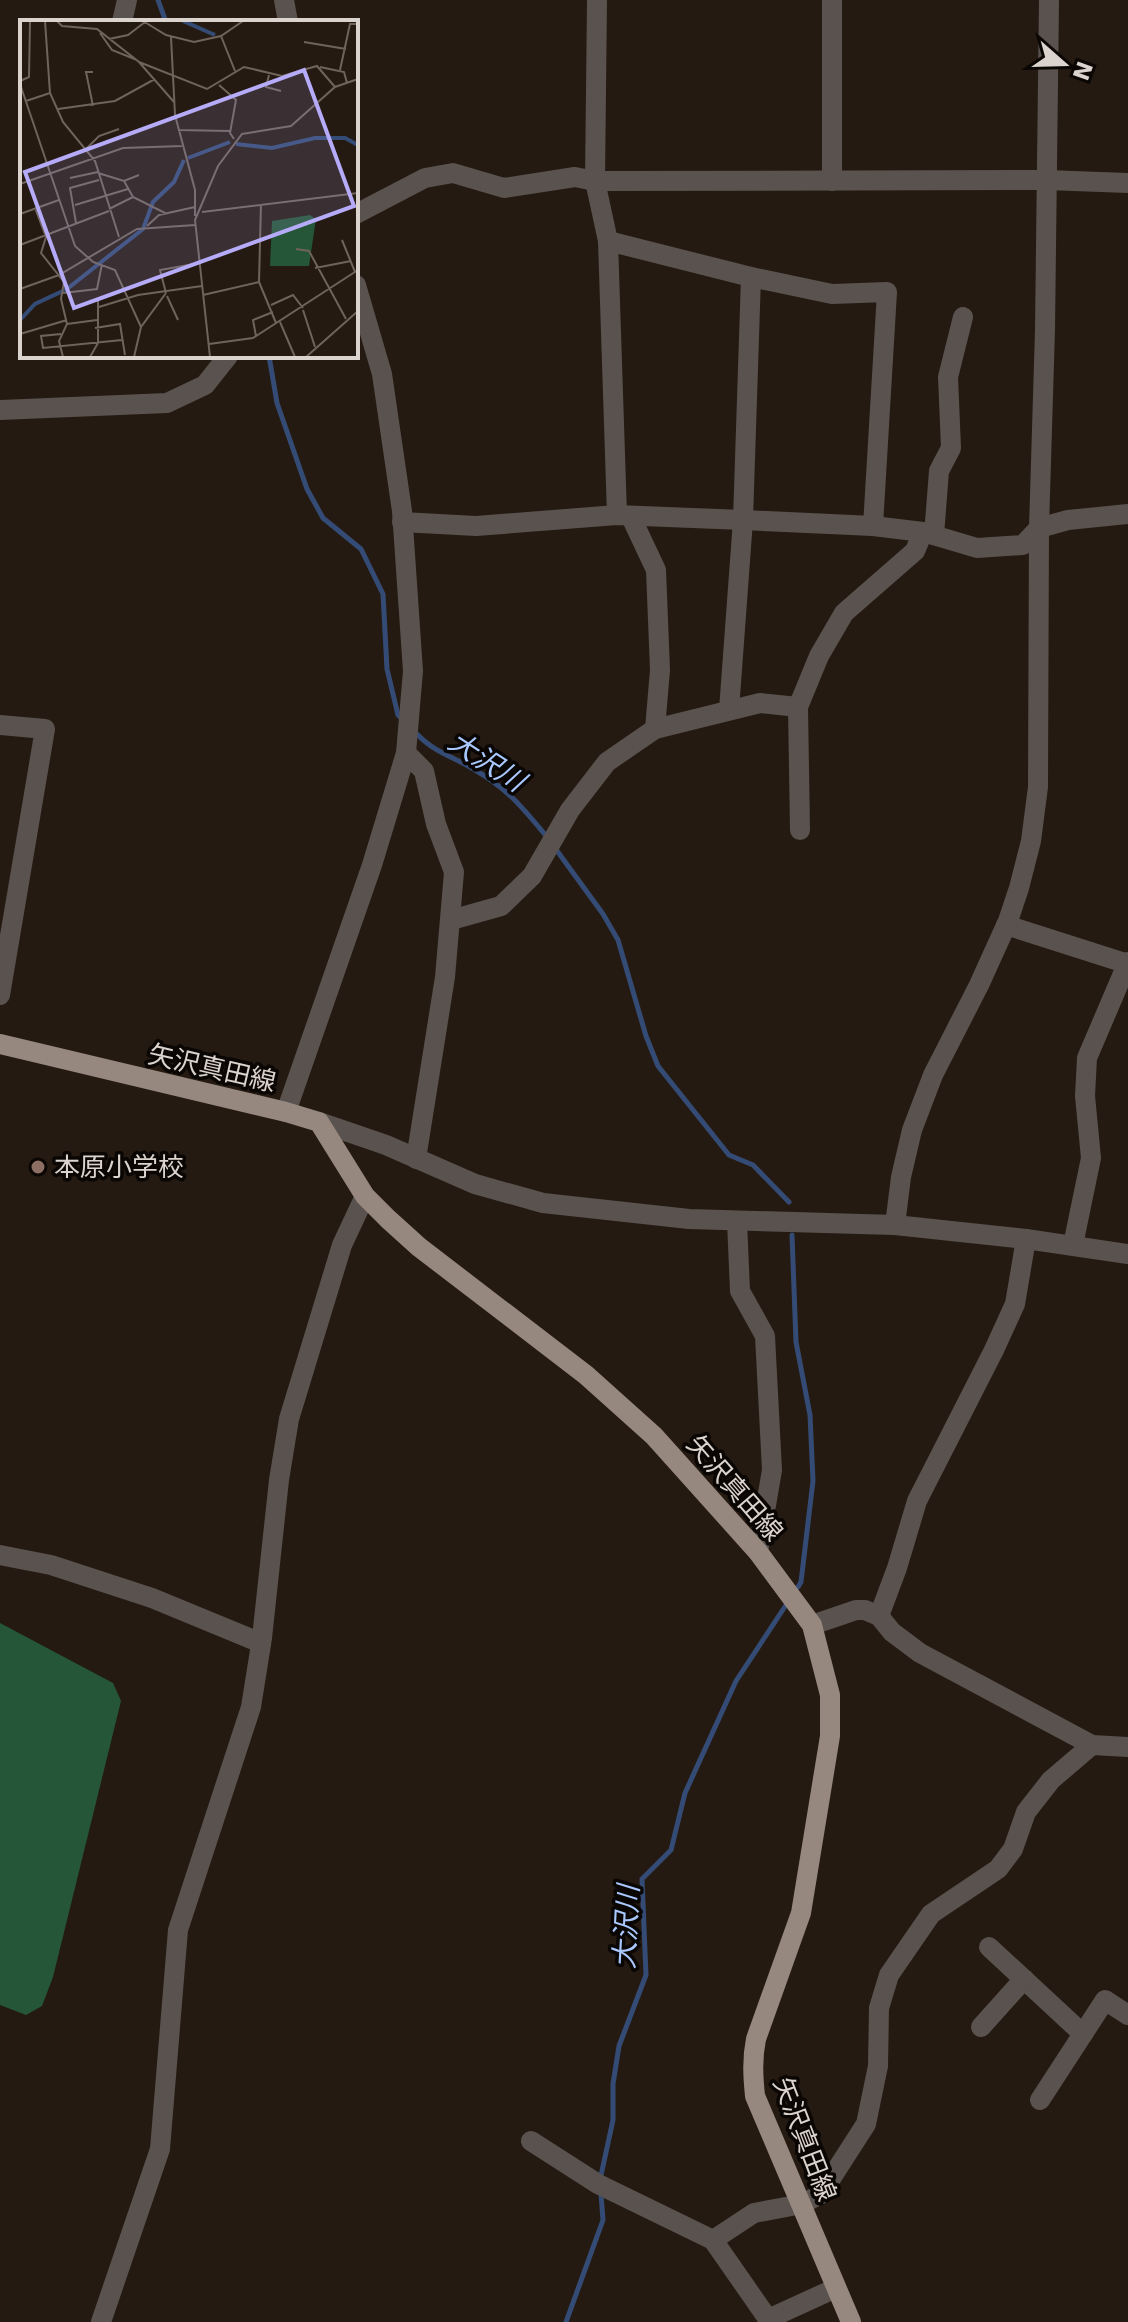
<svg xmlns="http://www.w3.org/2000/svg" width="1128" height="2322" viewBox="0 0 1128 2322" font-family="'DejaVu Sans','Noto Sans JP',sans-serif">
  <style>
    .forest { fill: #245637 }
    .lines { fill: none; stroke-linecap: round; stroke-linejoin: round }
    .stream { stroke: #344c75; stroke-width: 5 }
    .minor { stroke: #59524e; stroke-width: 20 }
    .major { stroke: #96887f; stroke-width: 20 }
    .education-dot { fill: #8d6e63; stroke: #0a0604; stroke-width: 3 }
    .labels { text-anchor: middle; stroke-width: 7; stroke-linejoin: round; paint-order: stroke }
    .street-label { font-size: 26px; fill: #dbd3cd; stroke: #0a0604 }
    .poi-label { font-size: 26px; fill: #dbd3cd; stroke: #0a0604; text-anchor: start }
    .water-label { font-size: 28px; font-style: italic; fill: #a8c8fe; stroke: #0a0604 }
    .inset-river { fill: none; stroke: #344c75; stroke-width: 4 }
    .inset-road { fill: none; stroke: #6e645c; stroke-width: 2 }
    .view { fill: #b6abf8; fill-opacity: 0.15; stroke: #b6abf8; stroke-width: 4 }
    .inset-edge { fill: none; stroke: #dbd3cd; stroke-width: 4 }
  </style>
  <rect width="100%" height="100%" fill="#251a11"/>
  <path class="forest" d="M0,1623L113,1683L121,1701L53,1977L42,2006L26,2015L0,2005Z"/>
  <g class="lines">
    <g class="stream">
      <path d="M158,0L166,22"/>
      <path d="M269,356L277,403L307,489L323,518L361,549L383,594L387,669L398,715L403,720"/>
      <path d="M413,730C435,754 449,754 475,770C508,789 523,808 547,837"/>
      <path d="M555,848L603,914L618,940L646,1036L658,1066L729,1155L753,1165L789,1202"/>
      <path d="M792,1235L796,1342L810,1415L813,1481L801,1582L798,1587"/>
      <path d="M600,2180L613,2120V2084L619,2046L646,1975L642,1879L671,1850L685,1793L736,1681L786,1605"/>
      <path d="M566,2322L603,2220L601,2194"/>
    </g>
    <g class="minor">
      <path d="M284,0L288,22"/>
      <path d="M597,0L595,181L608,241L617,515"/>
      <path d="M122,22L127,0"/>
      <path d="M832,181V0"/>
      <path d="M356,214L425,178L453,173L504,188L575,177L595,181L1047,180L1128,183"/>
      <path d="M608,241L751,277L832,294L887,292L873,526"/>
      <path d="M0,410L167,403L205,385L228,356"/>
      <path d="M631,517L656,570L660,670L655,729"/>
      <path d="M402,522L476,526L617,515L743,520L873,526L923,532L977,548L1023,545L1039,528L1068,520L1128,514"/>
      <path d="M934,535L939,471L951,448L948,377L963,317"/>
      <path d="M729,710L743,520L751,277"/>
      <path d="M0,725L45,729L0,995"/>
      <path d="M406,753L424,771L436,824L454,872L445,977L416,1159"/>
      <path d="M800,830L798,707L819,656L844,613L915,551L923,532"/>
      <path d="M451,920L501,906L532,876L570,810L607,762L655,729L760,703L798,707"/>
      <path d="M1006,925L1128,964"/>
      <path d="M286,1112L372,865L406,753L413,671L402,511L382,374L356,285"/>
      <path d="M319,1122L386,1145L475,1184L543,1203L689,1219L895,1225L1026,1239L1128,1254"/>
      <path d="M737,1221L740,1291L765,1336L772,1470L758,1552"/>
      <path d="M895,1225L901,1177L912,1130L933,1075L979,985L1008,921L1019,888L1031,841L1038,787L1039,528L1045,330L1049,0"/>
      <path d="M1073,1245L1091,1158L1085,1096L1087,1058L1128,962"/>
      <path d="M0,1555L51,1565L152,1598L261,1643"/>
      <path d="M879,1616L897,1568L917,1501L994,1350L1015,1304L1026,1239"/>
      <path d="M812,1625L856,1610H865L879,1616L892,1632L920,1653L1092,1745L1128,1747"/>
      <path d="M989,1947L1083,2034"/>
      <path d="M981,2027L1024,1979"/>
      <path d="M1040,2100L1105,2000L1128,2015"/>
      <path d="M531,2141L598,2184L713,2240L768,2319L836,2288"/>
      <path d="M713,2240L754,2213L802,2204L821,2194L866,2124L878,2066L879,2008L889,1975L931,1914L998,1869L1013,1849L1026,1812L1051,1780L1092,1745"/>
      <path d="M101,2322L160,2149L178,1930L251,1707L262,1638L279,1480L289,1419L342,1245L365,1196"/>
    </g>
    <path class="major" d="M0,1044L286,1112L319,1122L365,1196L388,1219L419,1247L586,1375L654,1436L758,1552L812,1625L830,1695V1736L801,1913L756,2039C752,2059 753,2076 755,2096L851,2322"/>
  </g>
  <circle class="education-dot" cx="38" cy="1167" r="8"/>
  <g class="labels">
    <g class="street-label">
      <text transform="translate(212 1068) rotate(13)" y="9">矢沢真田線</text>
      <text transform="translate(735 1488) rotate(49)" y="9">矢沢真田線</text>
      <text transform="translate(805 2139) rotate(69)" y="9">矢沢真田線</text>
    </g>
    <g class="poi-label">
      <text x="54" y="1176">本原小学校</text>
    </g>
    <g class="water-label">
      <text transform="translate(487 761) rotate(33)" y="10">大沢川</text>
      <text transform="translate(626 1927) rotate(-87)" y="10">大沢川</text>
    </g>
  </g>
  <g transform="translate(20 20)">
    <rect width="338" height="338" fill="#251a11"/>
    <path d="M290,195L296,199L289,246H250L252,201Z" fill="#245637"/>
    <path class="inset-river" d="M163,1L195,15M216,124L252,128L295,118H325L338,125M168,138L210,122M0,300L15,284L47,269L123,209L133,182L154,162L164,140"/>
    <path class="inset-road" d="M25,1L30,73L43,102L75,141L99,217M37,1L42,6L77,9L119,42L154,82M123,1L146,15L174,22L201,16L223,1M80,13L92,30L117,40M201,16L215,51M151,17L155,95L175,170V196M89,19L108,15L125,2M284,22L326,29M119,42L187,69L224,47L262,56L297,46L315,67M300,47L324,52L327,63M320,50L330,4H338M249,55L246,67L261,71M0,61L9,57L10,1M0,64L55,226L73,242L95,250L121,307M199,65L216,80L210,113L214,119M6,81L30,73M73,86L66,52H73M38,89L95,81L135,59M158,110L210,111M66,129L79,116L99,109M78,153L104,161L119,155M50,158L78,152M104,161L113,177L145,193M0,164L103,128L162,126M241,184L239,262L256,303M55,185L108,169M15,188L26,217L21,233L44,262L41,279L47,304L39,321L43,337M89,189L113,177M182,192L338,173M0,194L39,180M56,203L50,168L79,160M127,206L139,195L175,187M322,220L335,252M0,225L89,191M276,229L289,231L326,299M295,248L331,241M0,269L39,255L117,209L175,205M43,273L77,269L82,244M146,273L140,250L180,243M183,275L239,262M147,276L158,300M251,285L273,275L283,288M79,287L118,275L182,266M283,290L295,327M260,302L275,337M47,304L77,300M75,308L100,304L105,335M0,314L47,300M41,314L21,316L23,328L102,320M236,316L233,300L253,292M189,324L233,318L338,250M70,337L78,323V279M114,337L121,307L146,273M190,337L175,200L198,146L222,114L271,106L315,67L338,59M286,337L338,291"/>
    <path class="view" d="M284,50L334,186L54,288L5,152Z"/>
    <rect width="338" height="338" class="inset-edge"/>
  </g>
  <g transform="translate(1064 64) rotate(110)" stroke="#0a0604" stroke-width="6" paint-order="stroke">
  <path d="M0-6L14 30L0 20L-14 30Z" fill="#dbd3cd"/>
  <text y="-12" font-size="22" font-weight="bold" text-anchor="middle" fill="#dbd3cd">N</text>
  </g>
</svg>
